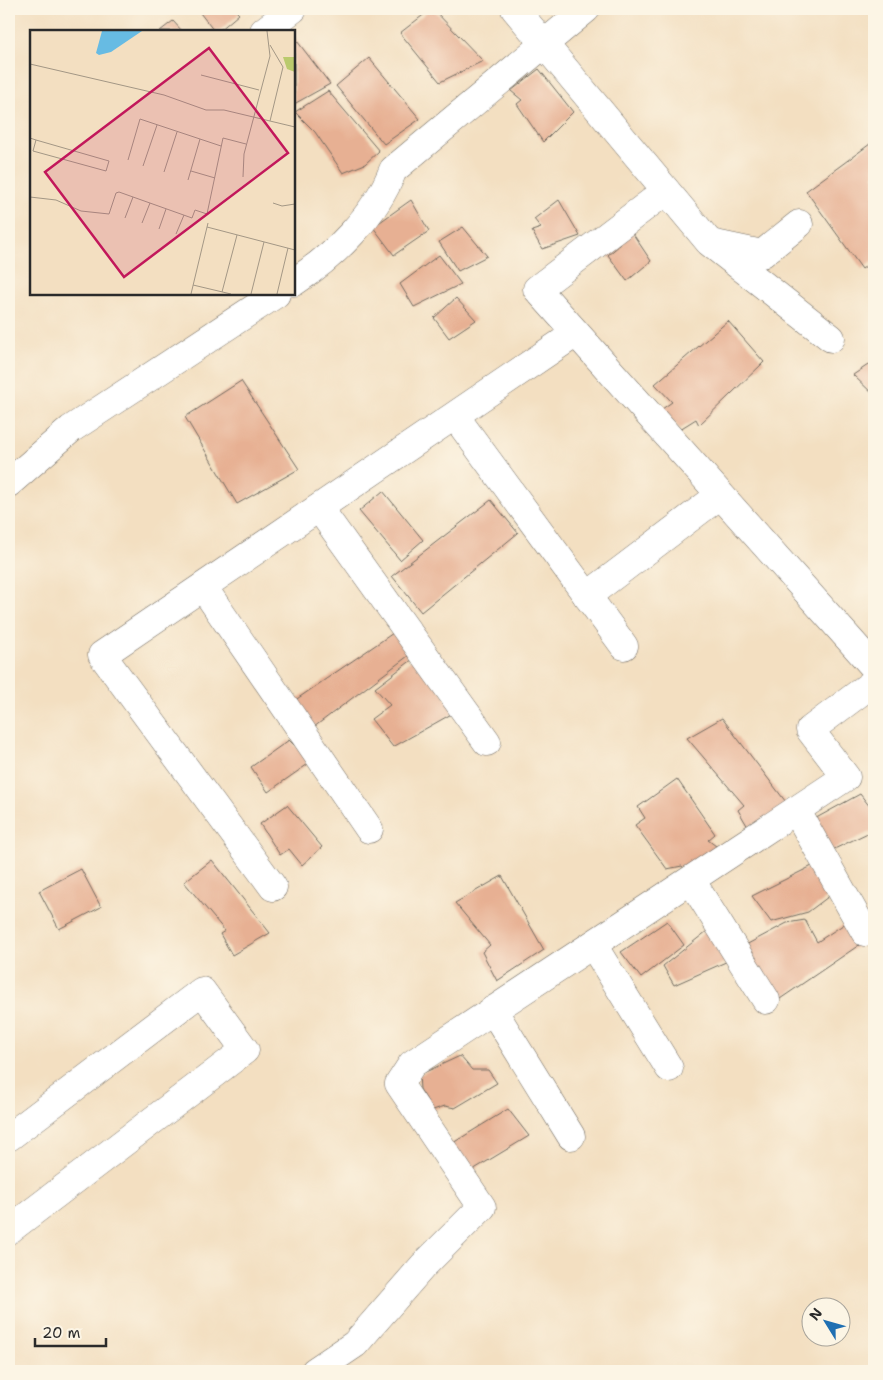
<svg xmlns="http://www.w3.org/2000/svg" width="883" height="1380" viewBox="0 0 883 1380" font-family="'Shantell Sans',sans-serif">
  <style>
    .building { fill: #e7b093 }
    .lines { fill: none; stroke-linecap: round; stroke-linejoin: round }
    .minor-casing { stroke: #716a60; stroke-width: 29 }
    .minor { stroke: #fff; stroke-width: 28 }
    .inset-road { fill: none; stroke: #a39785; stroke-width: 1 }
    .view { fill: #c2185b; fill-opacity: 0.15; stroke: #c2185b; stroke-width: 2.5 }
    .inset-edge { fill: none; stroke: #2b2b2b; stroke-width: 2.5 }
  </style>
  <rect width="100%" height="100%" fill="#fcf5e5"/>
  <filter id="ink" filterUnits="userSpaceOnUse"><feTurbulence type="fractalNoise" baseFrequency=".02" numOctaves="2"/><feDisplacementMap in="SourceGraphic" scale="10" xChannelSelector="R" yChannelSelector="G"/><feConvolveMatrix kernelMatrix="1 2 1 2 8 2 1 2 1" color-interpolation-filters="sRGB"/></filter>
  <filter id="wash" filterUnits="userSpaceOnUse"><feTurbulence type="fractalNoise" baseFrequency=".0096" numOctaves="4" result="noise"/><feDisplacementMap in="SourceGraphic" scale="20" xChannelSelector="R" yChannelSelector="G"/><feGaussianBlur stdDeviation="1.12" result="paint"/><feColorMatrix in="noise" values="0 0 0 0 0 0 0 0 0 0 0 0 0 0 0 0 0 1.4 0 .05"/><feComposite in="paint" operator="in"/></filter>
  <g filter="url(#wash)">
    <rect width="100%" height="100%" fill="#f3dfc1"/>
    <g id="blocks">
      <g class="building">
        <path d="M197,9H234L239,14L219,31H214Z"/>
        <path d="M431,9H433L483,61L440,82L400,33Z"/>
        <path d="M173,21L182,31H160Z"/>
        <path d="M294,37L330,84L294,104Z"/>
        <path d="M369,58L420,119L384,144L336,86Z"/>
        <path d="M539,69L573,112L543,142L517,104L522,100L511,91Z"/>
        <path d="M328,91L379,151L365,164L343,173L315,132L295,112Z"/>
        <path d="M874,141V260L862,269L806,191Z"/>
        <path d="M411,200L429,231L394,255L373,227Z"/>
        <path d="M559,200L580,236L542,249L532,231L541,228L534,219Z"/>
        <path d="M627,225L651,261L627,281L608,255L620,245L612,239Z"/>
        <path d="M463,227L487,256L458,271L439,242Z"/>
        <path d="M439,255L461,284L414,307L400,284Z"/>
        <path d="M456,298L476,320L449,338L434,318Z"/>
        <path d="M728,321L764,362L699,425L696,419L680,429L662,409L672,402L655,384Z"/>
        <path d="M874,361V395L853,375Z"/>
        <path d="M241,381L299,469L237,504L185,417Z"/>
        <path d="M383,491L423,540L400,560L359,511Z"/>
        <path d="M491,500L518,533L421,612L392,576Z"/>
        <path d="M396,631L412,653L310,730L291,703Z"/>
        <path d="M417,656L455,712L393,747L371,719L390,705L375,688Z"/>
        <path d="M722,718L789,806L748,827L738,810L744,805L687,738Z"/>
        <path d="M289,740L311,762L268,792L251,767Z"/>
        <path d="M677,779L715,834L708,840L720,849L688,874L682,866L667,869L635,825L645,818L638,807Z"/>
        <path d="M860,794L874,812V830L828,852L809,822Z"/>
        <path d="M287,805L322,847L302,865L289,849L280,855L260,824Z"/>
        <path d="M212,860L270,933L232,955L220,934L225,931L184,882Z"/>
        <path d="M816,864L836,891L808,912L771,922L752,896Z"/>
        <path d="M81,869L101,907L59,929L39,891Z"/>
        <path d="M502,876L544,950L497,981L482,952L490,945L455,903Z"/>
        <path d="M805,920L817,942L846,923L865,941L777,1001L742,947L787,923Z"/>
        <path d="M667,921L684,945L641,978L621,952Z"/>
        <path d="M707,931L728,961L674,985L663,966Z"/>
        <path d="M460,1056L472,1070H488L497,1083L455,1108L445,1106L433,1110L420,1089L419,1075Z"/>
        <path d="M508,1109L529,1136L466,1174L448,1146Z"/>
      </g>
    </g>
  </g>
  <g filter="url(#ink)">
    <use href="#blocks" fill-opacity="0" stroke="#716a60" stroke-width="1"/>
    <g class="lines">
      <defs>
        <g id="minor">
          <path d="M515,9L709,242L831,338"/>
          <path d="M264,31L293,9"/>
          <path d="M666,191L537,289L874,667"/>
          <path d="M715,244L762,254L799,224"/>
          <path d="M294,282C334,256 376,215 393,170L586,9"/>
          <path d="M455,416L624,646"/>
          <path d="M9,483L71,429L276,294"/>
          <path d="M319,508L487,742"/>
          <path d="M203,587L369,829"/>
          <path d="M587,596L720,495"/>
          <path d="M796,810L865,932"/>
          <path d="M691,880L766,1000"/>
          <path d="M273,887L102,655L576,333"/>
          <path d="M593,945L669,1068"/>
          <path d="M493,1010L571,1136"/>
          <path d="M9,1137L202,991L245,1050L9,1230"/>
          <path d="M315,1371L355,1344L423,1266L482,1207L399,1084L412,1064L846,777L810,730L874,682"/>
        </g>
      </defs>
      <use href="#minor" class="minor-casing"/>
      <use href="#minor" class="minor"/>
    </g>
  </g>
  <g transform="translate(30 30)">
    <rect width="265" height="265" fill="#f3dfc1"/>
    <path d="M253,27H265V42L257,39Z" fill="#baca6d"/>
    <path d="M72,1H112L81,22L69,25L66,23Z" fill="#67bbe3"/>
    <path class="inset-road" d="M240,15L253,37L240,91M0,34L134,65L176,80H194L265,97M171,45L229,60M0,108L6,110L79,131L76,141L3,121L6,110M98,130L110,89L191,116M113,136L127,95M161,141L185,148M134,142L147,102M213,147L214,124L240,26L237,1M158,150L170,109M0,167L26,170L51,181L79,184L86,163L89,162L162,188L165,180L177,184L193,108L216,114M243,173L252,176L265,174M95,188L103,167M112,193L120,173M177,197L265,220M129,199L136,179M146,204L154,185M163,255L201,264M192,262L207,205M161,264L178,193M221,264L234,212M247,264L258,218"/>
    <path class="view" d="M179,18L258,123L94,247L15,142Z"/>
    <rect width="265" height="265" class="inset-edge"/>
  </g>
  <rect width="883" height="1380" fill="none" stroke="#fcf5e5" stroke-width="30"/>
  <g transform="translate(826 1322) rotate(307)"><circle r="24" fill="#fcf5e5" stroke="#a8a49b"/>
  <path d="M0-4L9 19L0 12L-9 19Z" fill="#1f6fb2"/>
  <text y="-8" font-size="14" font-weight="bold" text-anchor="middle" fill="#2b2b2b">N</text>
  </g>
  <path d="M35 1338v8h71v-8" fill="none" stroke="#2b2b2b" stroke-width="2.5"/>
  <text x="42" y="1338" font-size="15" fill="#2b2b2b" stroke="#fcf5e5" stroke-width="4" paint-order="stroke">20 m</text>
</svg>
